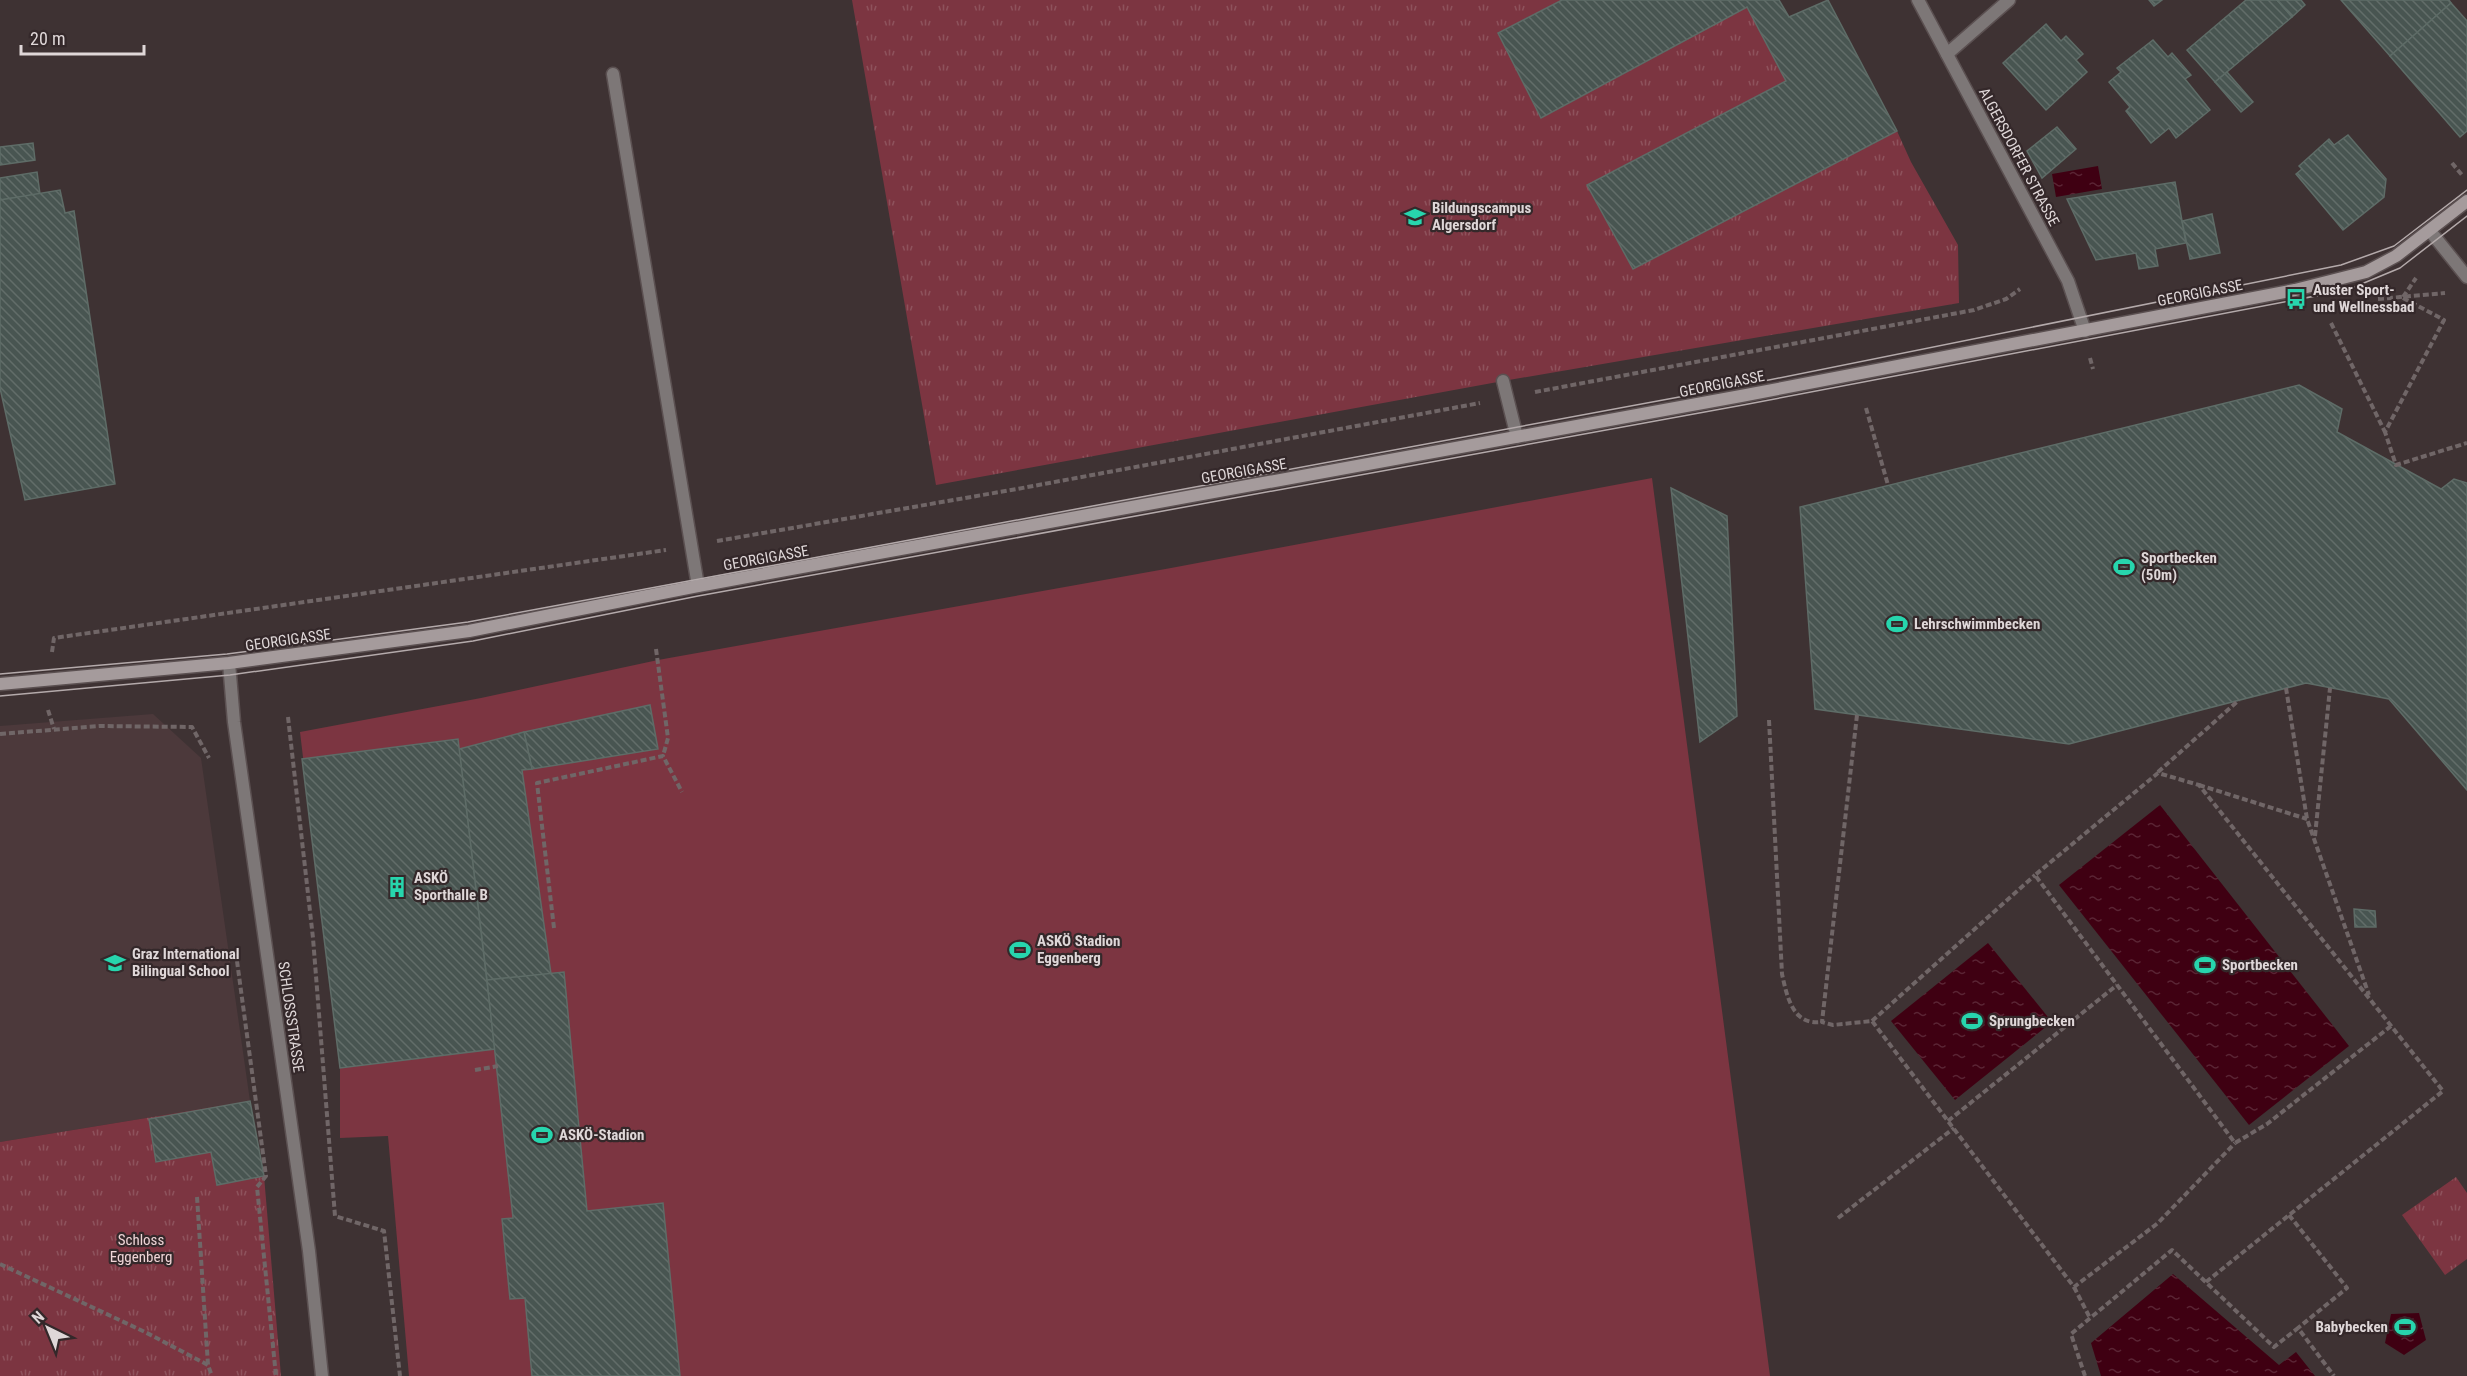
<svg xmlns="http://www.w3.org/2000/svg" width="2467" height="1376" viewBox="0 0 2467 1376" font-family="'Roboto Condensed',sans-serif">
  <style>
    .built { fill: #4c393b }
    .green { fill: #7c3541 }
    .park { fill: url(#park-tufts) }
    .water { fill: url(#water-ripples) }
    .building { fill: url(#building-back-hatch); stroke: #5e6c67; stroke-width: 1.5 }
    .lines { fill: none; stroke-linecap: round; stroke-linejoin: round }
    .service-casing { stroke: #5b5051; stroke-width: 15 }
    .minor-casing { stroke: #5b5051; stroke-width: 15 }
    .tertiary-casing { stroke: #5b5051; stroke-width: 15 }
    .secondary-casing { stroke: #5b5051; stroke-width: 15 }
    .path { stroke: #706667; stroke-width: 4; stroke-dasharray: 6 3; stroke-linecap: butt }
    .service { stroke: #7d7777; stroke-width: 12 }
    .minor { stroke: #7d7777; stroke-width: 12 }
    .tertiary { stroke: #7d7777; stroke-width: 12 }
    .secondary { stroke: #a59b9c; stroke-width: 12 }
    .tram { stroke: #b4aaab; stroke-width: 1.5 }
    .labels { text-anchor: middle; stroke-width: 4.5; stroke-linejoin: round; paint-order: stroke }
    .street-label { font-size: 15px; fill: #dfd7d8; stroke: #34282a }
    .poi-label { font-size: 15px; font-weight: bold; fill: #dfd7d8; stroke: #34282a; text-anchor: start }
    .park-label { font-size: 15px; fill: #efd4d6; stroke: #34282a }
  </style>
  <defs>
    <pattern id="park-tufts" width="24" height="20" patternUnits="userSpaceOnUse" patternTransform="scale(1.5)"><rect width="24" height="20" fill="#7c3541"/><path d="M3 7l-1-3M5 7V3M7 7l1-3M15 17l-1-3M17 17v-4M19 17l1-3" fill="none" stroke="#8e525c"/></pattern>
    <pattern id="water-ripples" width="26" height="14" patternUnits="userSpaceOnUse" patternTransform="scale(1.5)"><rect width="26" height="14" fill="#3f0012"/><path d="M2 4q2-2 4 0t4 0M15 11q2-2 4 0t4 0" fill="none" stroke="#5a2434"/></pattern>
    <pattern id="building-back-hatch" width="6" height="6" patternUnits="userSpaceOnUse" patternTransform="scale(1.5)"><rect width="6" height="6" fill="#485551"/><path d="M-1 5l2 2M0 0l6 6M5-1l2 2" fill="none" stroke="#626d69"/></pattern>
  </defs>
  <rect width="100%" height="100%" fill="#3e3233"/>
  <path class="built" d="M153,714L201,758L250,1101L0,1142V726Z"/>
  <path class="green" d="M1652,478L1770,1376H409L388,1136L340,1138V1068L300,732L481,698L658,660L1171,568Z"/>
  <g class="park">
    <path d="M852,0H1562L1498,33L1541,118L1747,7L1786,81L1633,269L1897,131L1911,162L1958,245L1959,303L1503,381L936,485Z"/>
    <path d="M250,1101L264,1176L281,1376H0V1142Z"/>
    <path d="M2456,1177L2467,1193V1259L2445,1275L2402,1215Z"/>
  </g>
  <g class="water">
    <path d="M2098,166L2102,189L2056,197L2052,174Z"/>
    <path d="M2160,805L2349,1046L2249,1125L2059,885Z"/>
    <path d="M1988,943L2052,1022L1955,1100L1891,1021Z"/>
    <path d="M2173,1274L2279,1365L2296,1352L2315,1376H2101L2091,1343Z"/>
    <path d="M2419,1313L2426,1340L2404,1355L2385,1343L2391,1314Z"/>
  </g>
  <g class="building">
    <path d="M1562,0H1779L1789,17L1828,0L1897,131L1633,269L1587,185L1786,81L1747,7L1541,118L1498,33Z"/>
    <path d="M2149,0H2162L2154,6Z"/>
    <path d="M2246,0H2277L2292,17L2215,82L2187,50Z"/>
    <path d="M2277,0H2301L2305,5L2292,17Z"/>
    <path d="M2341,0H2449L2451,3L2390,56Z"/>
    <path d="M2451,3L2467,21V131L2460,137L2390,56Z"/>
    <path d="M2046,24L2061,41L2066,36L2083,54L2076,60L2087,72L2046,110L2003,63Z"/>
    <path d="M2153,40L2168,57L2172,53L2191,75L2185,79L2210,110L2176,138L2169,128L2151,143L2126,111L2130,107L2109,82L2121,72L2117,68Z"/>
    <path d="M2227,72L2253,102L2241,112L2215,82Z"/>
    <path d="M2057,127L2076,149L2042,178L2027,151Z"/>
    <path d="M2348,135L2386,179L2384,197L2343,230L2296,174L2302,169L2299,166L2329,139L2334,145Z"/>
    <path d="M33,143L35,160L0,165V147Z"/>
    <path d="M37,172L40,194L0,200V178Z"/>
    <path d="M2175,182L2186,243L2155,249L2158,266L2139,269L2136,253L2096,260L2067,199Z"/>
    <path d="M60,190L65,213L74,211L115,484L25,500L0,388V200Z"/>
    <path d="M2212,214L2220,253L2190,259L2182,221Z"/>
    <path d="M2299,385L2342,409L2337,432L2441,489L2454,479L2467,483V790L2389,699L2306,683L2069,744L1815,709L1800,507Z"/>
    <path d="M1671,488L1727,516L1737,716L1700,742Z"/>
    <path d="M650,705L658,749L532,769L524,732Z"/>
    <path d="M524,732L532,769L522,770L551,974L487,980L459,749Z"/>
    <path d="M458,739L495,1049L340,1068L302,759Z"/>
    <path d="M2354,909L2375,911L2376,927H2355Z"/>
    <path d="M564,972L587,1211L663,1203L680,1376H532L525,1298L510,1299L502,1219L513,1218L487,980Z"/>
    <path d="M250,1101L264,1176L217,1185L211,1152L156,1162L149,1119Z"/>
  </g>
  <g class="lines">
    <defs>
      <g id="service">
        <path d="M613,74L698,586"/>
        <path d="M1503,381L1517,437"/>
      </g>
      <g id="minor">
        <path d="M1947,54L2009,0"/>
        <path d="M2430,231L2467,277"/>
        <path d="M229,663L234,722L309,1251L322,1376"/>
      </g>
      <path id="tertiary" d="M1918,0L2068,281L2085,331"/>
      <path id="secondary" d="M0,684L229,663L469,631L698,586L1741,396L2295,290L2366,272L2396,256L2467,201"/>
    </defs>
    <use href="#service" class="service-casing"/>
    <use href="#minor" class="minor-casing"/>
    <use href="#tertiary" class="tertiary-casing"/>
    <use href="#secondary" class="secondary-casing"/>
    <g class="path">
      <path d="M2452,163L2462,175"/>
      <path d="M2403,297L2416,278"/>
      <path d="M2403,298L2444,320L2385,432L2396,465L2467,443"/>
      <path d="M2378,299L2445,293"/>
      <path d="M2331,323L2385,432"/>
      <path d="M2090,358L2093,369"/>
      <path d="M1535,392L1974,310L2006,299L2020,289"/>
      <path d="M1866,408L1888,485"/>
      <path d="M717,541L1017,489L1480,403"/>
      <path d="M656,649L668,738L663,756"/>
      <path d="M52,652L54,638L666,550"/>
      <path d="M2286,688L2307,819L2369,995"/>
      <path d="M48,710L54,729"/>
      <path d="M1857,715L1822,1022L1833,1025L1872,1021L2074,1287L2158,1223L2235,1143"/>
      <path d="M288,717L313,938L335,1216L384,1231L400,1376"/>
      <path d="M1769,720L1782,974C1787,997 1793,1026 1822,1022"/>
      <path d="M0,734L100,726L192,727L209,758"/>
      <path d="M2158,772L2239,700"/>
      <path d="M2199,785L2307,819"/>
      <path d="M2315,836L2330,688"/>
      <path d="M554,928L537,783L663,756L682,792"/>
      <path d="M237,961L266,1176L257,1187L276,1376"/>
      <path d="M1872,1021L2035,875"/>
      <path d="M475,1070L498,1066"/>
      <path d="M1948,1121L2117,985"/>
      <path d="M197,1197L208,1365"/>
      <path d="M2289,1215L2347,1288L2298,1328"/>
      <path d="M1838,1218L1954,1128"/>
      <path d="M0,1264L145,1332L208,1365L212,1376"/>
      <path d="M2206,1282L2443,1091L2199,785L2158,773L2035,875L2235,1143L2267,1124L2391,1026"/>
      <path d="M2074,1287L2090,1318"/>
      <path d="M2085,1376L2071,1334L2172,1250L2274,1347L2298,1328L2334,1376"/>
    </g>
    <use href="#service" class="service"/>
    <use href="#minor" class="minor"/>
    <use href="#tertiary" class="tertiary"/>
    <use href="#secondary" class="secondary"/>
    <g class="tram">
      <path d="M0,674L227,654L468,622L1744,385L2341,265L2394,246L2467,190"/>
      <path d="M0,696L230,675L473,641L698,596L1743,405L2347,290L2400,268L2467,216"/>
    </g>
  </g>
  <defs>
    <symbol id="school-bare" viewBox="-9 -9 18 18"><path d="M0-5L7-2L0 1L-7-2ZM-4 1L0 2.5L4 1V4Q0 6-4 4Z" fill="#27d5ad" stroke="#34282a" stroke-width="2.5" paint-order="stroke"/></symbol>
    <symbol id="bus-bare" viewBox="-9 -9 18 18"><path d="M-5-6H5V4H4V6H2V4H-2V6H-4V4H-5ZM-3.5-4V0h7V-4ZM-3.5 1.2v1.5H-2V1.2ZM2 1.2v1.5H3.5V1.2Z" fill="#27d5ad" stroke="#34282a" stroke-width="2.5" paint-order="stroke"/></symbol>
    <symbol id="stadium-bare" viewBox="-9 -9 18 18"><path d="M0-5a6.5 5 0 1 0 0 10a6.5 5 0 1 0 0-10ZM-3.5-1.8h7v3.6h-7Z" fill="#27d5ad" stroke="#34282a" stroke-width="2.5" paint-order="stroke"/></symbol>
    <symbol id="building-bare" viewBox="-9 -9 18 18"><path d="M-4-6H4V6H1V3H-1V6H-4ZM-2.5-4.3h1.7v1.8h-1.7ZM.8-4.3h1.7v1.8H.8ZM-2.5-1h1.7V.8h-1.7ZM.8-1h1.7V.8H.8Z" fill="#27d5ad" stroke="#34282a" stroke-width="2.5" paint-order="stroke"/></symbol>
  </defs>
  <g fill-rule="evenodd">
    <use href="#school-bare" x="1400" y="202" width="30" height="30"/>
    <use href="#bus-bare" x="2281" y="284" width="30" height="30"/>
    <use href="#stadium-bare" x="2109" y="552" width="30" height="30"/>
    <use href="#stadium-bare" x="1882" y="609" width="30" height="30"/>
    <use href="#building-bare" x="382" y="872" width="30" height="30"/>
    <use href="#stadium-bare" x="1005" y="935" width="30" height="30"/>
    <use href="#school-bare" x="100" y="948" width="30" height="30"/>
    <use href="#stadium-bare" x="2190" y="950" width="30" height="30"/>
    <use href="#stadium-bare" x="1957" y="1006" width="30" height="30"/>
    <use href="#stadium-bare" x="527" y="1120" width="30" height="30"/>
    <use href="#stadium-bare" x="2390" y="1312" width="30" height="30"/>
  </g>
  <g class="labels">
    <g class="street-label">
      <text transform="translate(2019 157) rotate(62)" y="5">ALGERSDORFER STRASSE</text>
      <text transform="translate(2200 293) rotate(-11)" y="5">GEORGIGASSE</text>
      <text transform="translate(1722 384) rotate(-11)" y="5">GEORGIGASSE</text>
      <text transform="translate(1244 471) rotate(-10)" y="5">GEORGIGASSE</text>
      <text transform="translate(766 558) rotate(-10)" y="5">GEORGIGASSE</text>
      <text transform="translate(288 640) rotate(-8)" y="5">GEORGIGASSE</text>
      <text transform="translate(291 1017) rotate(82)" y="5">SCHLOSSSTRASSE</text>
    </g>
    <g class="poi-label">
      <text x="1432" y="213">Bildungscampus<tspan x="1432" dy="17">Algersdorf</tspan></text>
      <text x="2313" y="295">Auster Sport-<tspan x="2313" dy="17">und Wellnessbad</tspan></text>
      <text x="2141" y="563">Sportbecken<tspan x="2141" dy="17">(50m)</tspan></text>
      <text x="1914" y="629">Lehrschwimmbecken</text>
      <text x="414" y="883">ASKÖ<tspan x="414" dy="17">Sporthalle B</tspan></text>
      <text x="1037" y="946">ASKÖ Stadion<tspan x="1037" dy="17">Eggenberg</tspan></text>
      <text x="132" y="959">Graz International<tspan x="132" dy="17">Bilingual School</tspan></text>
      <text x="2222" y="970">Sportbecken</text>
      <text x="1989" y="1026">Sprungbecken</text>
      <text x="559" y="1140">ASKÖ-Stadion</text>
      <text x="2388" y="1332" text-anchor="end">Babybecken</text>
    </g>
    <g class="park-label">
      <text x="141" y="1245">Schloss<tspan x="141" dy="17">Eggenberg</tspan></text>
    </g>
  </g>
  <g transform="translate(48 1328) rotate(317)" stroke="#34282a" stroke-width="4.5" paint-order="stroke">
  <path d="M0-4.5L10 22L0 15L-10 22Z" fill="#dfd7d8"/>
  <text y="-9" font-size="16" font-weight="bold" text-anchor="middle" fill="#dfd7d8">N</text>
  </g>
  <path d="M21 45v9h123v-9" fill="none" stroke="#dfd7d8" stroke-width="3"/>
  <text x="30" y="45" font-size="18" fill="#dfd7d8" stroke="#34282a" stroke-width="4.5" paint-order="stroke">20 m</text>
</svg>
